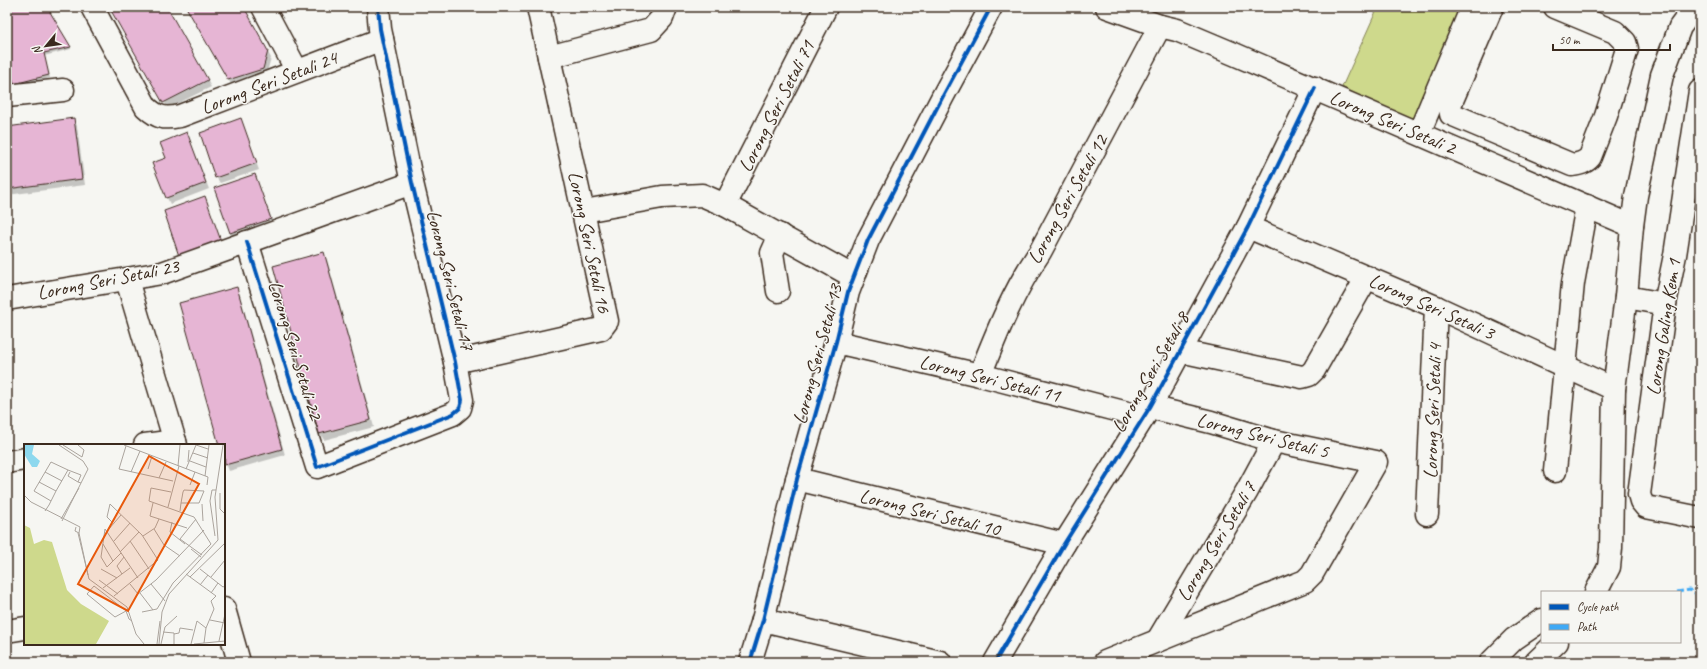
<svg xmlns="http://www.w3.org/2000/svg" width="1707" height="669" viewBox="0 0 1707 669" font-family="Caveat,sans-serif">
  <style>
    .green { fill: #ced98c; stroke: #848255 }
    .shadow { fill: #0003 }
    .building { fill: #e6b5d4; stroke: #3b2a1e }
    .lines { fill: none; stroke-linecap: round; stroke-linejoin: round }
    .minor-casing { stroke: #3b2a1e; stroke-width: 25 }
    .minor { stroke: #f6f6f2; stroke-width: 22 }
    .quiet { stroke: #3fa9f5; stroke-width: 3; stroke-dasharray: 6 3; stroke-linecap: butt }
    .cycleway-casing { stroke: #f6f6f2; stroke-width: 6 }
    .cycleway { stroke: #0057b8; stroke-width: 4 }
    .labels { text-anchor: middle; stroke-width: 3; stroke-linejoin: round; paint-order: stroke }
    .street-label { font-size: 20px; fill: #3b2a1e; stroke: #f6f6f2 }
    .inset-road { fill: none; stroke: #aba49d; stroke-width: 1 }
    .view { fill: #e8590c; fill-opacity: 0.15; stroke: #e8590c; stroke-width: 2 }
    .inset-edge { fill: none; stroke: #3b2a1e; stroke-width: 2 }
  </style>
  <rect width="100%" height="100%" fill="#f6f6f2"/>
  <filter id="ink" filterUnits="userSpaceOnUse"><feTurbulence type="fractalNoise" baseFrequency=".025" numOctaves="2"/><feDisplacementMap in="SourceGraphic" scale="8" xChannelSelector="R" yChannelSelector="G"/><feConvolveMatrix kernelMatrix="1 2 1 2 8 2 1 2 1" color-interpolation-filters="sRGB"/></filter>
  <g filter="url(#ink)">
    <path class="green" d="M1378,7H1467L1422,130L1342,87Z"/>
    <g class="shadow">
      <path d="M7,7H46L71,49L44,56L50,78L16,86L10,65H7Z"/>
      <path d="M111,7H166L211,87L168,108Z"/>
      <path d="M187,7H243L271,58L266,75L232,86Z"/>
      <path d="M74,119L77,126L85,185L7,195V128Z"/>
      <path d="M240,119L259,170L220,183L216,177Z"/>
      <path d="M187,133L209,189L170,204L167,198V159Z"/>
      <path d="M255,175L274,225L234,239L230,233Z"/>
      <path d="M324,254L327,260L374,427L324,440L320,434L274,267Z"/>
      <path d="M236,289L240,295L285,455L229,471L224,458V445H220Z"/>
    </g>
    <g class="building">
      <path d="M7,7H47L71,47L44,53L49,75L14,84L8,62H7Z"/>
      <path d="M109,7H167L208,80L163,103Z"/>
      <path d="M186,7H244L268,51L263,69L228,80Z"/>
      <path d="M74,118L82,179L7,189V127Z"/>
      <path d="M241,118L257,163L215,178L200,133Z"/>
      <path d="M187,132L206,183L166,198L152,163L166,158L160,143Z"/>
      <path d="M255,174L271,219L230,233L214,188Z"/>
      <path d="M205,196L221,241L179,256L164,211Z"/>
      <path d="M324,252L371,420L319,434L273,266Z"/>
      <path d="M237,287L282,449L225,465L224,445H219L179,303Z"/>
    </g>
    <g class="lines">
      <defs>
        <g id="minor">
          <path d="M92,7L146,107C158,118 164,119 180,116L382,39"/>
          <path d="M263,7L297,71"/>
          <path d="M1107,7L1160,26L1177,30L1234,54L1632,226"/>
          <path d="M1492,7L1450,105L1451,114L1572,165C1579,164 1585,163 1590,157L1606,116L1627,49L1625,42L1615,32L1555,7"/>
          <path d="M549,57L651,30L662,18L666,7"/>
          <path d="M1700,91L1675,255L1665,304L1639,494L1641,501L1646,507L1700,518"/>
          <path d="M7,96L63,90"/>
          <path d="M1419,133L1472,7"/>
          <path d="M725,205L826,7"/>
          <path d="M584,211L662,197L702,195L725,205L854,277"/>
          <path d="M1248,227L1436,307L1614,389"/>
          <path d="M247,242L317,467L453,414L460,408L462,400L455,362L412,183L380,29L378,7"/>
          <path d="M127,280L176,445"/>
          <path d="M778,291L772,253L780,235"/>
          <path d="M1626,297L1665,304"/>
          <path d="M7,299L162,273L412,183"/>
          <path d="M836,342L980,375L1143,417"/>
          <path d="M1180,351L1302,377L1309,375L1314,370L1367,277"/>
          <path d="M455,362L601,329L607,321L538,7"/>
          <path d="M980,375C997,332 1014,290 1040,252L1160,26"/>
          <path d="M145,445L175,441"/>
          <path d="M7,462L25,459"/>
          <path d="M1555,471L1573,283L1587,206"/>
          <path d="M797,479L1064,544"/>
          <path d="M1427,514L1436,307"/>
          <path d="M1596,592L1609,567L1611,548L1614,389L1626,297L1632,226L1636,196L1662,75L1680,27L1695,7"/>
          <path d="M224,609L239,662"/>
          <path d="M763,620L940,662"/>
          <path d="M7,631L25,628"/>
          <path d="M1158,640L1247,491L1274,441"/>
          <path d="M750,662L763,620L797,479L836,342L848,292L868,240L943,96L991,7"/>
          <path d="M995,662L1064,544L1150,407L1248,227L1315,88"/>
          <path d="M1105,662L1305,581L1312,574L1376,462L1274,441L1211,422L1150,407"/>
          <path d="M1491,662L1514,639L1542,620"/>
          <path d="M1536,662L1557,642"/>
        </g>
      </defs>
      <use href="#minor" class="minor-casing"/>
      <use href="#minor" class="minor"/>
      <path class="quiet" d="M1677,592L1690,590L1700,596"/>
      <defs>
        <g id="cycleway">
          <path d="M247,242L317,467L453,414L460,408L462,400L455,362L412,183L380,29L378,7"/>
          <path d="M750,662L763,620L797,479L836,342L848,292L868,240L943,96L991,7"/>
          <path d="M995,662L1064,544L1150,407L1248,227L1315,88"/>
        </g>
      </defs>
      <use href="#cycleway" class="cycleway-casing"/>
      <use href="#cycleway" class="cycleway"/>
    </g>
  </g>
  <g class="labels">
    <g class="street-label">
      <text transform="translate(269 82) rotate(-21)" y="7">Lorong Seri Setali 24</text>
      <text transform="translate(776 106) rotate(-63)" y="7">Lorong Seri Setali 71</text>
      <text transform="translate(1393 122) rotate(23)" y="7">Lorong Seri Setali 2</text>
      <text transform="translate(1067 199) rotate(-61)" y="7">Lorong Seri Setali 12</text>
      <text transform="translate(590 242) rotate(78)" y="7">Lorong Seri Setali 16</text>
      <text transform="translate(108 279) rotate(-11)" y="7">Lorong Seri Setali 23</text>
      <text transform="translate(451 280) rotate(76)" y="7">Lorong Seri Setali 17</text>
      <text transform="translate(1432 306) rotate(24)" y="7">Lorong Seri Setali 3</text>
      <text transform="translate(1663 327) rotate(-81)" y="7">Lorong Galing Kem 1</text>
      <text transform="translate(296 350) rotate(73)" y="7">Lorong Seri Setali 22</text>
      <text transform="translate(817 354) rotate(-75)" y="7">Lorong Seri Setali 13</text>
      <text transform="translate(1150 372) rotate(-60)" y="7">Lorong Seri Setali 8</text>
      <text transform="translate(990 378) rotate(14)" y="7">Lorong Seri Setali 11</text>
      <text transform="translate(1432 411) rotate(-88)" y="7">Lorong Seri Setali 4</text>
      <text transform="translate(1263 435) rotate(14)" y="7">Lorong Seri Setali 5</text>
      <text transform="translate(930 512) rotate(14)" y="7">Lorong Seri Setali 10</text>
      <text transform="translate(1216 541) rotate(-59)" y="7">Lorong Seri Setali 7</text>
    </g>
  </g>
  <g transform="translate(24 444)">
    <rect width="201" height="201" fill="#f6f6f2"/>
    <path d="M0,81L6,84L10,100L20,96L28,98L43,146L57,160L85,177L72,200H0Z" fill="#ced98c"/>
    <path d="M0,1H10L8,10L16,17L13,23H8L0,10Z" fill="#8dd8ee"/>
    <path class="inset-road" d="M35,1L59,17L64,25L38,77M39,1L58,13M54,1L60,6L58,13M100,1L184,33L183,41M172,1L184,5M102,2L95,25L149,37M169,9L184,14M166,17L182,23M164,18L165,6M154,22L156,1M124,25L128,12M162,25L172,1M44,26L57,31L54,38L57,39M21,28L38,37M46,28L44,32L54,38M107,28L116,7M181,32L185,1M135,34L142,18M15,38L32,47M166,41L171,28M196,49V65L201,70M0,51L7,58L56,83L55,89L51,87L52,83M129,59L126,72L163,84M178,60L179,77M144,63L155,22M21,67L25,61L32,47L44,26L27,18L10,47L27,57M156,67L157,59L159,48L160,46L180,47L175,59H157M37,75L55,44M172,75L156,95L178,111M148,78L146,88L161,100M89,79L83,73L86,60L118,91L134,116L90,152M81,85L77,113L83,123L97,109M81,85L114,134M130,85L140,101L156,112M84,86L97,71M54,89L65,135L103,163L112,190L120,200M55,89L64,131M119,92L131,84L135,75M191,92L186,57L188,46H192M90,97L106,79M106,97L125,125M79,100L89,117M167,105L177,113M96,108L115,88M77,125L93,134M176,125L199,143L201,142M98,130L93,122L100,113M162,130L192,152L187,157L190,165L182,184L180,199M166,133L201,99M187,133L201,116M75,136L94,150M106,140L114,150L132,136L180,86M127,140L141,157M176,141L184,131M79,144L106,124M116,149L129,166M187,149L194,139M102,167L91,173L63,150L70,142L101,166L102,167L105,175L108,177M118,168L133,165L149,139L187,100L170,73L125,57L127,44L147,48M186,176L201,179M139,188L150,189V200M150,190L155,189L156,184L169,186M195,197L201,170M133,200L136,177M135,200L138,168L145,150L194,96L191,53L199,1M137,200L141,183L153,172M167,200L173,177L182,184M170,200L201,197"/>
    <path class="view" d="M125,12L175,40L104,167L54,140Z"/>
    <rect width="201" height="201" class="inset-edge"/>
  </g>
  <rect width="1707" height="669" fill="none" stroke="#f6f6f2" stroke-width="24"/>
  <rect x="12" y="12" width="1683" height="645" fill="none" stroke="#3b2a1e" stroke-width="1.5" filter="url(#ink)"/>
  <rect x="1541" y="591" width="140" height="52" fill="#f6f6f2" stroke="#aba49d"/>
  <rect x="1549" y="604" width="20" height="6" fill="#0057b8" stroke="#aba49d"/>
  <text x="1577" y="611" font-size="12" fill="#3b2a1e">Cycle path</text>
  <rect x="1549" y="624" width="20" height="6" fill="#3fa9f5" stroke="#aba49d"/>
  <text x="1577" y="631" font-size="12" fill="#3b2a1e">Path</text>
  <g transform="translate(46 46) rotate(241)" stroke="#f6f6f2" stroke-width="3" paint-order="stroke">
  <path d="M0-3L7 15L0 10L-7 15Z" fill="#3b2a1e"/>
  <text y="-6" font-size="11" font-weight="bold" text-anchor="middle" fill="#3b2a1e">N</text>
  </g>
  <path d="M1553 44v6h117v-6" fill="none" stroke="#3b2a1e" stroke-width="2"/>
  <text x="1559" y="44" font-size="12" fill="#3b2a1e" stroke="#f6f6f2" stroke-width="3" paint-order="stroke">50 m</text>
</svg>
